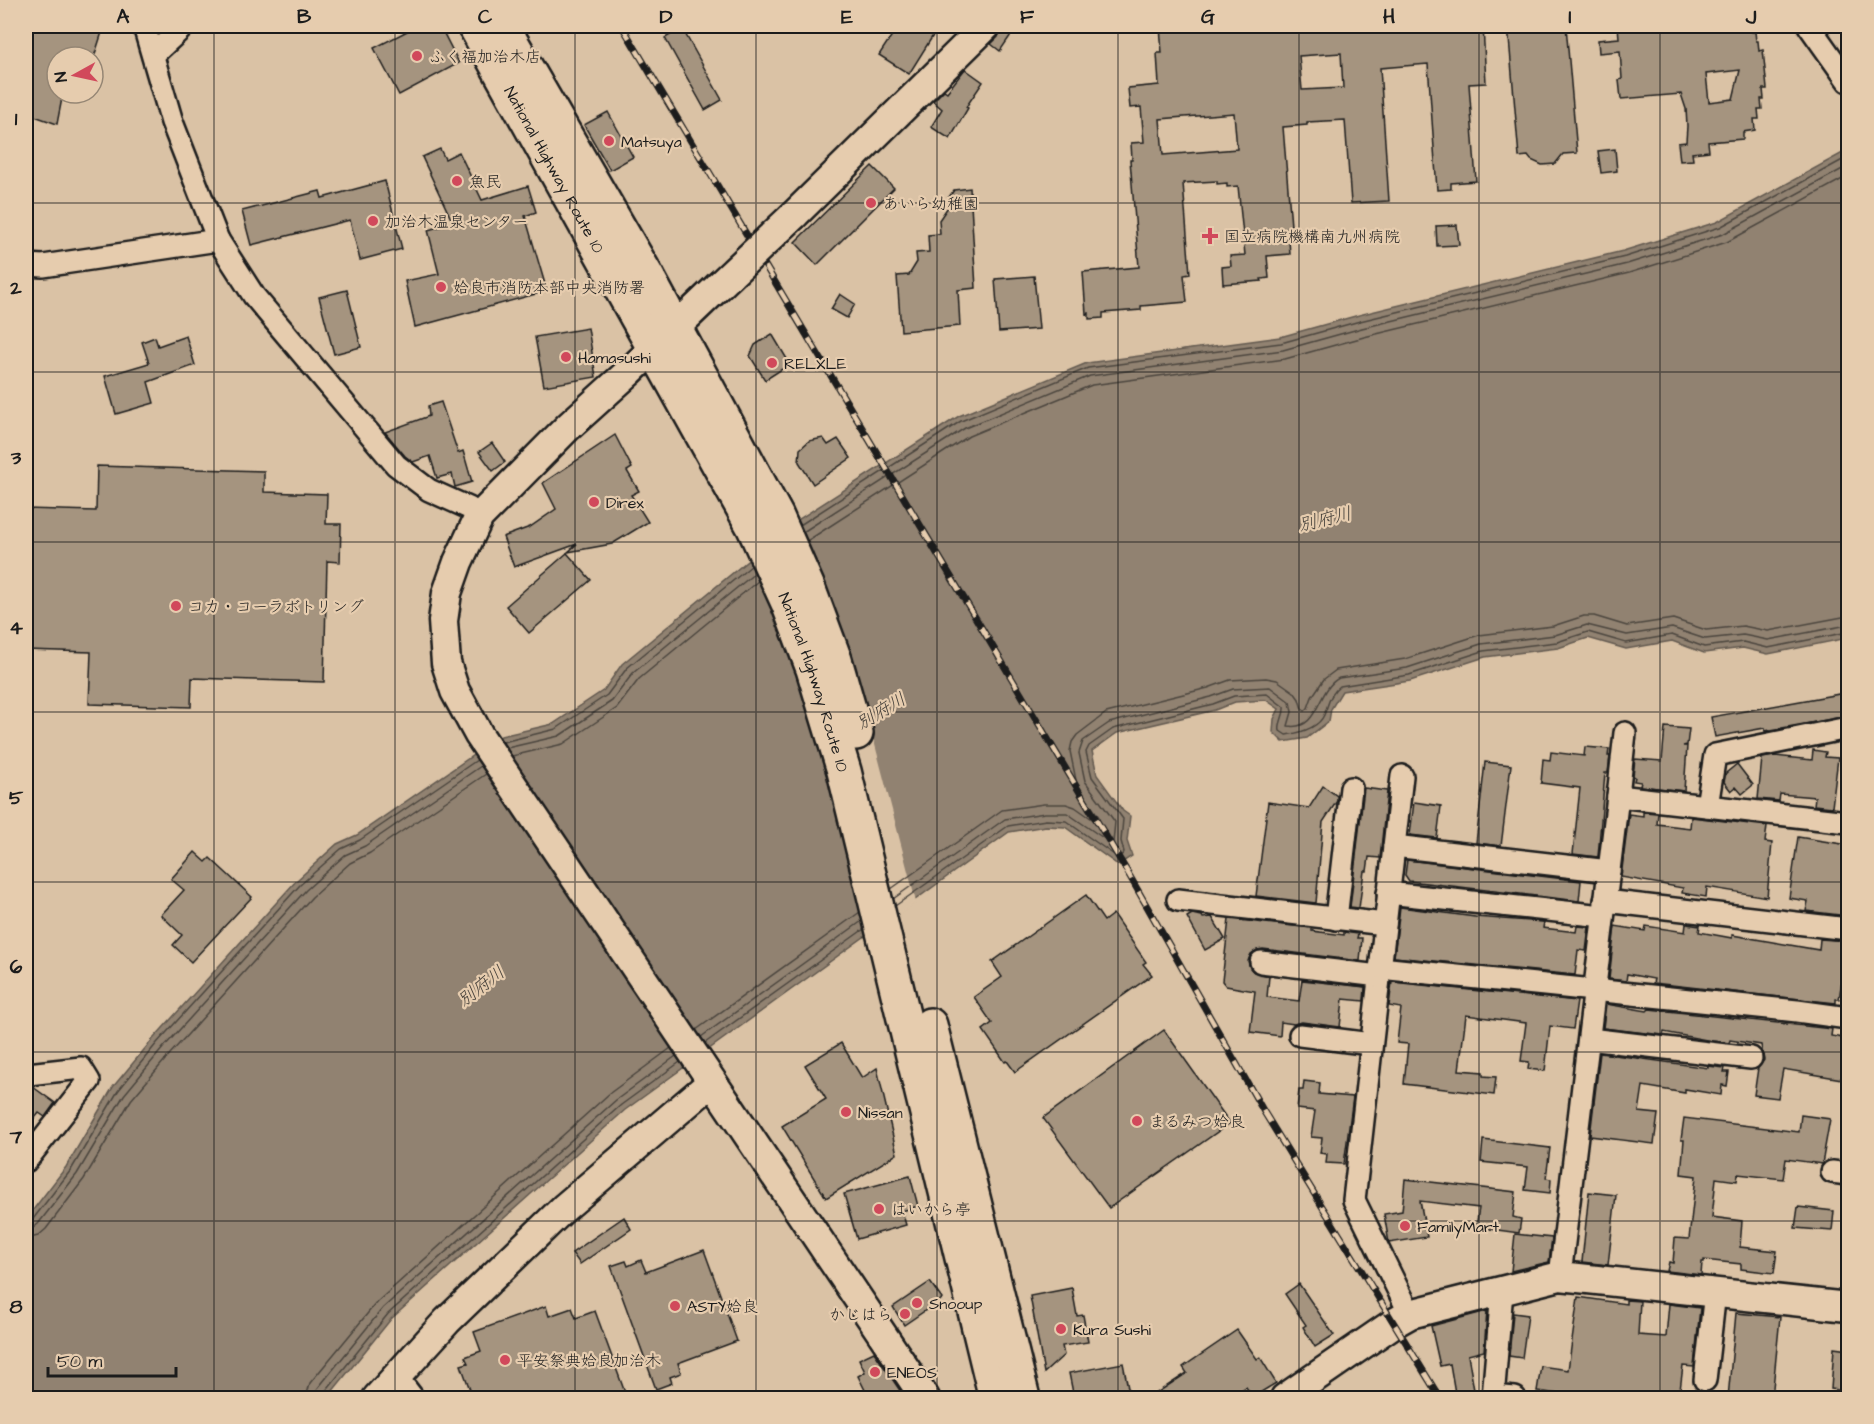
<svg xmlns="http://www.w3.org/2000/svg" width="1874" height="1424" viewBox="0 0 1874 1424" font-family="'Architects Daughter','Klee One',sans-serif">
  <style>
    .water { fill: #918271; stroke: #62594f; stroke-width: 1.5 }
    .pier { fill: #dac2a5 }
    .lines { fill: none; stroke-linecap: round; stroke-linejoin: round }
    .shore { stroke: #4b453e; stroke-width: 1.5 }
    .building { fill: #a5947f; stroke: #1c1c1c; stroke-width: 1.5; fill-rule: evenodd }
    .street-casing { stroke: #1c1c1c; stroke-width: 26 }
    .secondary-casing { stroke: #1c1c1c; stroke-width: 33 }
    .highway-casing { stroke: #1c1c1c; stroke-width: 38 }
    .street { stroke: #e6ccae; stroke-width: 21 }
    .secondary { stroke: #e6ccae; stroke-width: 28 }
    .highway { stroke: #e6ccae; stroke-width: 33 }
    .rail-casing { stroke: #1c1c1c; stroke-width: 7 }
    .rail { stroke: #e6ccae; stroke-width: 4.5; stroke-dasharray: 14; stroke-linecap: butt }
    .secondary-bridge-casing { stroke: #1c1c1c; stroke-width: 33; stroke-linecap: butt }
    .secondary-bridge { stroke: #e6ccae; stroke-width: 28 }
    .grid { fill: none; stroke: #1c1c1c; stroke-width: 1.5; stroke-opacity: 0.55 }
    .poi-dot { fill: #d1495b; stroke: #e6ccae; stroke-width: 2 }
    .labels { text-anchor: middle; stroke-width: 4.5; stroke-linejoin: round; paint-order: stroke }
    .poi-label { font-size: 16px; fill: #1c1c1c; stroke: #e6ccae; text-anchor: start }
    .street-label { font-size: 16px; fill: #1c1c1c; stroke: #e6ccae }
    .water-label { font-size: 18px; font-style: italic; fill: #45403a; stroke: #e6ccae }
    .neatline { fill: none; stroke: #1c1c1c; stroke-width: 2 }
    .grid-label { font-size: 20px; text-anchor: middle; font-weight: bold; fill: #1c1c1c }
  </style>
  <rect width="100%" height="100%" fill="#dac2a5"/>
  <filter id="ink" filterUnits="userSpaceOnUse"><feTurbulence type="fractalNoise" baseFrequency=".0167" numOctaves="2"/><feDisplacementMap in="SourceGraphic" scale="12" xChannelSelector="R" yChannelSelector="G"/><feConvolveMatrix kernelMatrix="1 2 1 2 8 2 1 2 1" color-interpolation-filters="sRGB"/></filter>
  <g filter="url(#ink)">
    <path class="water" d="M1848,150V638L1768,654L1743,648L1704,653L1672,641L1626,649L1588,638L1558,648L1485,657L1410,681L1342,691L1331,709L1329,721L1307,738L1283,742L1273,732L1274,719L1279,709L1266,700L1235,702L1215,710L1117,733L1092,751L1097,775L1123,811L1130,816L1127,841L1132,856L1118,865L1065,827L1046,826L1009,832L625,1110L391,1319L327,1398H26V1219L66,1167L113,1087L153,1039L296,881L337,844L357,835L501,736L553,724L604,690L622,664L796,521L959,416L1087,363L1280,337L1359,315L1623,251L1717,222Z"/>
    <path class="pier" d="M750,555L867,714L916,902L869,936L821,745L788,648Z"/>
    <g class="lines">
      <g class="shore">
        <path d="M800,525L961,421L1088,368L1281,343L1360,321L1625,257L1720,227L1848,157"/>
        <path d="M803,532L965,428L1090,376L1283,350L1362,328L1627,264L1723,234L1848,166"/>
        <path d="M807,541L969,436L1092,385L1285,359L1364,337L1629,273L1727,242L1848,176"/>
        <path d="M503,742L556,729L607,695L627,668L751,566"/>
        <path d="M507,748L559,736L612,701L633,673L755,573"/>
        <path d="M512,756L563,744L617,708L639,679L758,581"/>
        <path d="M891,889L1002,810L1044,804H1066L1075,807L1095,821H1099V817L1077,785L1070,751L1072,742L1077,735L1106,713L1208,688L1230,680L1266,678L1277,680L1294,692L1299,699L1302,709L1305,711L1308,708L1312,697L1324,679L1336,670L1405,659L1479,635L1553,626L1584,616H1594L1627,626L1673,619L1706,630L1743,626L1768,631L1848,616"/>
        <path d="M893,899L1005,819L1045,813H1067L1109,842H1113L1115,822L1085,781L1079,753L1083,741L1109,723L1211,697L1233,689L1270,687L1290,702L1292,712L1288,726C1320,731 1316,690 1339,678L1407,668L1481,644L1555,635L1587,625L1627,635L1672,628L1705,639L1743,635L1768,640L1848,625"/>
        <path d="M895,906L1008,826L1046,820L1066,821L1117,857L1123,854L1124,852L1121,841L1123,819L1092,777L1086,752L1089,746L1113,729L1213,704L1234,696L1267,694L1284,707C1285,716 1278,722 1280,731L1286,735C1299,733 1318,729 1324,715C1329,703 1329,695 1340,686L1409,675L1483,651L1557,642L1588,632L1626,643L1672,635L1704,647L1743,642L1768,648L1848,632"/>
        <path d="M696,1030L860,912"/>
        <path d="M701,1037L862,921"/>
        <path d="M705,1043L864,929"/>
        <path d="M26,1222L33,1219L71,1170L118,1091L157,1043L300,885L341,849L360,840L477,760"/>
        <path d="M26,1229H32L38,1224L77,1174L124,1095L163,1048L306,890L345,855L365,846L481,766"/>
        <path d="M26,1239L38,1236L46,1229L84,1179L131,1100L170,1054L312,897L350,863L370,853L486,774"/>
        <path d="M306,1398L310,1383L377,1302L610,1093L671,1048"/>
        <path d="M315,1398L318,1388L383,1308L616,1100L676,1056"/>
        <path d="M322,1398L324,1393L388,1314L621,1105L680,1062"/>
      </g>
    </g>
    <g class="building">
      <path d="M26,26H104L94,57H57V93H63L57,124L26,113Z"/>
      <path d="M417,26H440L459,63L399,95L374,48Z"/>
      <path d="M898,26H939L909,74L879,55Z"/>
      <path d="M1002,26H1017L1000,51L991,44L998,37Z"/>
      <path d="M1160,26H1294V31L1358,26H1483L1486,83L1469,84L1476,181L1451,183V189L1437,190L1428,64L1380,68L1389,201L1351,203L1345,120L1307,122V125L1283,127L1291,226H1288L1290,254L1267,256L1269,278L1261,279L1262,281L1223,284L1222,267L1231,266L1230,256L1245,255L1238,186L1227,187V183L1217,184V181L1183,183L1190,274L1184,275L1187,302L1141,306V310L1103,313V318L1089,319V313L1086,314L1083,272L1139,267L1130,160H1132L1131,143L1144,142L1141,107L1130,108L1128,88L1159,85L1157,53H1162ZM1341,53L1343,88L1302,90L1299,56ZM1234,113L1237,149L1163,155L1160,119Z"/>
      <path d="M1508,26H1566L1577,153L1563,154L1555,164L1542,165L1531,160L1528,156L1519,157Z"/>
      <path d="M1618,26H1751L1752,32H1755L1756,41H1758L1759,51L1763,50L1767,89H1763L1764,99H1761L1762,109H1758L1759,119H1754L1755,130L1743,132V139L1708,142L1709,151L1692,153L1693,160L1680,161L1678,143L1686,142L1687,126L1686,109L1681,94L1621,99L1619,80L1622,79L1620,51L1599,53L1598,40L1619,38ZM1740,70L1733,99L1709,102L1706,74Z"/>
      <path d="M682,28L722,100L705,110L665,38Z"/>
      <path d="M965,69L983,82L966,107L968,108L950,139L931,127L942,109L933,101L944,90L947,92Z"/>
      <path d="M608,112L633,157L610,170L584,125Z"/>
      <path d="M440,149L445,159L459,152L482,200L528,186L536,212L525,216L547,291L415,327L405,281L439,274L428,230L453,223L422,157Z"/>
      <path d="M1615,149L1617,171L1601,173L1598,151Z"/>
      <path d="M872,166L894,188L817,265L795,242Z"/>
      <path d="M385,181L402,249L360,260L350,220L251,245L242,211L320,191L322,198Z"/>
      <path d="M970,188L976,288L958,290L960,326L901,331L897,276L909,275L917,262L916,253L929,252L928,235L940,234L939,220L948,207L944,204L954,190Z"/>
      <path d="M1457,225L1459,245L1437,246L1436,226Z"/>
      <path d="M1034,276L1039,329L999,332L995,279Z"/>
      <path d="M347,290L361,347L334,354L319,297Z"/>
      <path d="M840,294L855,304L847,318L831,309Z"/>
      <path d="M588,328L596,377L544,386L535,337Z"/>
      <path d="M772,334L790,364L765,380L750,356L755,345Z"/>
      <path d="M186,336L195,365L148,382L154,403L116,414L105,376L149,363L142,342L155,337L158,346Z"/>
      <path d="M441,402L458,453L463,451L472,482L455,487L452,474L437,478L430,456L413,462L405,456L385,432L429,416L428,406Z"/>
      <path d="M615,435L632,468L627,471L639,491L631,495L648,522L612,544L568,552L577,544L514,567L503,537L530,527L556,509L543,483Z"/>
      <path d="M823,438L828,445L838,439L851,458L813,484L799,462L800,449L809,441Z"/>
      <path d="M492,443L505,462L493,471L479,452Z"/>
      <path d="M97,466L264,471V492L327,494L326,524H341L340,562L327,561L324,682L192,678L191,707L89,704L91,652L26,650V509L96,511Z"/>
      <path d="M567,553L591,580L529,633L506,606Z"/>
      <path d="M1845,693L1848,716L1765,731V728L1715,737L1711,717Z"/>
      <path d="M1665,727L1689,729L1687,745L1683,746H1687L1684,791L1640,786L1641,782L1634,781L1635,777L1633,776L1635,759L1662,761Z"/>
      <path d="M1585,747L1609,749L1608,756H1610L1608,773H1605L1598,857L1573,854L1580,788L1541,783L1543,759L1550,760L1551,752L1584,756Z"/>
      <path d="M1813,750L1826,752L1825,757L1838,758L1832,807L1814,805L1815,797L1780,794L1779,801L1758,799L1762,758L1775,756L1812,760Z"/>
      <path d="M1485,762L1511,765L1501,846L1476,843Z"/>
      <path d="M1737,764L1753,785L1742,794L1736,787L1731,791L1724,782L1726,773Z"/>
      <path d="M1323,786L1337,796V801L1323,822L1316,903L1256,896L1268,802L1309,808Z"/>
      <path d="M1364,788L1387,791L1380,858L1369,857L1367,871H1364L1359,908L1350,907Z"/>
      <path d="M1414,802L1441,806L1437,838L1410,835Z"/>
      <path d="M1643,812L1658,813L1657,824L1690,828L1691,817L1767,826L1765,842L1772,843L1767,897L1707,887L1706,897L1682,893L1683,888L1621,877L1629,814L1643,816Z"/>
      <path d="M1798,837L1848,845V916L1806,911L1808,901L1789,898Z"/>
      <path d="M195,852L206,862L210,858L252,897L191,962L173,945L182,935L161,915L184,890L171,879Z"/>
      <path d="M1407,860L1581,881L1579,901L1409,881L1405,875Z"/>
      <path d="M1086,895L1104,921L1113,914L1146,962L1143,964L1152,975L1015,1072L1007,1061L1005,1062L983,1030L992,1023L974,997L1002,977L992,962Z"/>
      <path d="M1400,907L1475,917L1544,922L1543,928L1576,932L1577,926L1589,927L1586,951L1578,950L1575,975L1394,957Z"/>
      <path d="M1192,914L1202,916L1203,918L1212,917L1225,939L1205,950L1187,917Z"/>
      <path d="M1229,919L1312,928V931L1344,935V932L1358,934L1357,938H1362L1360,961L1263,949L1257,950L1251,954L1248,961L1250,968L1254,972L1269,976L1267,997L1299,1001L1302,980L1365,987L1364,1001L1343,999L1340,1027L1302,1022L1294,1024L1281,1022L1280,1036L1250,1032L1255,991L1226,986L1222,981Z"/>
      <path d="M1686,924L1700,926L1699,932L1732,938V935L1819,950L1820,939L1848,941V979L1842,980L1839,999H1836V1003L1653,983L1654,979L1627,974L1626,981L1609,979L1615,926L1645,931L1646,926L1685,932Z"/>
      <path d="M1392,982L1577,1001L1573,1029L1550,1026L1545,1071L1528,1069L1529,1062L1521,1061L1526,1023L1466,1015L1459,1070L1483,1072V1076L1496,1077L1494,1095L1404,1084L1408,1044L1397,1043L1401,1008L1389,1006Z"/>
      <path d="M1606,1004L1647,1011L1649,1009L1832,1029L1831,1036L1848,1039V1080L1783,1069L1778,1098L1754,1095L1758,1068L1764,1060L1761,1045L1730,1040L1729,1043L1712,1041L1664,1032L1663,1035L1603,1028Z"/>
      <path d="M1164,1030L1230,1123L1109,1208L1043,1118Z"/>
      <path d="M841,1043L862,1078L877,1068L897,1154L826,1198L782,1126L826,1099L805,1065Z"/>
      <path d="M1600,1053L1708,1068V1066L1725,1068L1724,1072H1729L1727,1086L1722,1085L1721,1095L1685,1089V1093L1643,1086L1639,1112L1658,1114L1654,1144L1590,1136Z"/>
      <path d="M1304,1081L1320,1083L1319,1094L1353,1097L1344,1164L1326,1163L1327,1154L1320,1153L1322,1138L1311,1137L1315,1111L1297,1109L1299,1090H1303Z"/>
      <path d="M33,1087L55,1103L45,1117L39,1113L26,1129V1093Z"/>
      <path d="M1801,1115L1830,1119L1822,1164L1786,1159L1783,1179L1738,1174L1737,1181L1716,1178L1712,1217L1742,1221L1740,1247L1777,1251L1774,1273L1741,1269V1264L1704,1260V1262H1702L1701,1275L1667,1271L1669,1262L1673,1263L1675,1238L1689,1239L1696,1176L1681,1174L1684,1140H1681L1684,1118L1799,1132Z"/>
      <path d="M1483,1140L1550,1148L1546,1178L1551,1179L1550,1193L1525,1190L1528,1167L1481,1162Z"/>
      <path d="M910,1176L918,1206L902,1211L906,1225L857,1239L844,1194Z"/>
      <path d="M1405,1179L1516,1192L1513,1217L1521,1219L1519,1233L1476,1227L1479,1208L1420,1201L1427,1237L1389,1243L1384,1214L1402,1211Z"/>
      <path d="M1589,1192L1616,1195L1608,1265L1582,1262Z"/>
      <path d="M1798,1207L1834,1211L1832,1231L1795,1228Z"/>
      <path d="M624,1217L631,1229L580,1264L572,1253Z"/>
      <path d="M1515,1234L1552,1238L1549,1262L1511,1271Z"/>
      <path d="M704,1250L737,1341L678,1363L681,1373L670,1377L672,1383L656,1389L611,1266L626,1261L628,1266L641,1260L646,1272Z"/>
      <path d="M930,1282L942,1299L904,1325L893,1307Z"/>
      <path d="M1299,1284L1334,1335L1315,1347L1303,1327L1306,1325L1285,1294Z"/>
      <path d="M1072,1288L1077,1316L1083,1315L1088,1342L1062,1346L1064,1355L1044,1373L1030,1296Z"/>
      <path d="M1578,1297L1626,1304V1300L1640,1301L1638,1335L1666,1337L1669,1304L1700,1308L1694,1367L1683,1366L1679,1398H1589L1537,1391L1541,1366L1568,1370Z"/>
      <path d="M546,1306L549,1316L572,1308L576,1318L595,1311L627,1398H473L461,1365L468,1363L465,1357L481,1351L474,1332Z"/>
      <path d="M1487,1311L1484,1351L1468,1355L1474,1390L1455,1393L1450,1364L1440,1366L1431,1326Z"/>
      <path d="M1513,1313L1528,1315L1522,1358L1509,1356Z"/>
      <path d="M1736,1313L1780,1317L1772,1398H1728Z"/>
      <path d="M1237,1330L1257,1359L1260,1357L1276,1383L1253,1397L1246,1387L1228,1398H1149L1187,1373L1183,1367Z"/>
      <path d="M1834,1348L1848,1350L1846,1391L1831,1389Z"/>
      <path d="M874,1352L901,1392L894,1398H869L858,1376L865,1372L859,1359Z"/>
      <path d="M1123,1363L1130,1398H1074L1069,1373Z"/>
    </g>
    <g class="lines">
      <defs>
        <g id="street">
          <path d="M144,26L172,122L218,240L254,296L396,465L429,490L469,508L479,517"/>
          <path d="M1809,26L1848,81"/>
          <path d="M153,55L184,26"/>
          <path d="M26,265L43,266L218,240"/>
          <path d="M1402,776L1354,1200L1410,1314"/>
          <path d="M1618,796L1625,733"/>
          <path d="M1707,806L1715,755L1848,728"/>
          <path d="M1394,846L1609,871"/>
          <path d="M1388,893L1603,916"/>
          <path d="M1178,900L1385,924"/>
          <path d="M1605,901L1848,929"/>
          <path d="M1336,919L1351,788"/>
          <path d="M1261,962L1379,976"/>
          <path d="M1380,968L1797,1011L1848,1018"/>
          <path d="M1300,1035L1371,1044"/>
          <path d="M1589,1039L1751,1058"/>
          <path d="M26,1077L28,1074L81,1068L89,1081L26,1161"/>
          <path d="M1832,1172L1848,1174"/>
          <path d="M1560,1276L1618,796L1848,822"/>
          <path d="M397,1377L413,1398"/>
          <path d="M1705,1380L1715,1292"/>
          <path d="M1493,1396L1515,1398"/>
          <path d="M1493,1398L1502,1291"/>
        </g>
        <g id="secondary">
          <path d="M794,215L986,26"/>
          <path d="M720,285L630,371L568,427L479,517L458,562L447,593L443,621L446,663L455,691L479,735L925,1398"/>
          <path d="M377,1398L447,1321L564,1208L712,1082"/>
          <path d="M1285,1398L1394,1323L1410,1314L1560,1276L1848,1307"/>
        </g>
        <g id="highway">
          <path id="s1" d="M475,26L753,526L788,603L813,669L844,771L996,1398"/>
          <path d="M502,26L648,278L776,515L809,590L835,660L856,733"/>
          <path d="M930,1025L1023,1398"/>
        </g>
      </defs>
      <use href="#street" class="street-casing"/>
      <use href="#secondary" class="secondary-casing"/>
      <use href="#highway" class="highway-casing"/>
      <use href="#street" class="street"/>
      <use href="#secondary" class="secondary"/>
      <use href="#highway" class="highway"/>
      <defs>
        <path id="rail" d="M622,26L1128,873L1264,1112L1440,1398"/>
      </defs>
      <use href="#rail" class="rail-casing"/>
      <use href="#rail" class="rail"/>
      <defs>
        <path id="secondary-bridge" d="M720,285L794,215"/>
      </defs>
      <use href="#secondary-bridge" class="secondary-bridge-casing"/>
      <use href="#secondary-bridge" class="secondary-bridge"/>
    </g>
  </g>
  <path class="grid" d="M214,26V1398M395,26V1398M575,26V1398M756,26V1398M937,26V1398M1118,26V1398M1299,26V1398M1479,26V1398M1660,26V1398M26,203H1848M26,372H1848M26,542H1848M26,712H1848M26,882H1848M26,1052H1848M26,1221H1848"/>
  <g class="poi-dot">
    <circle cx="417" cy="56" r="6"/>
    <circle cx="609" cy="141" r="6"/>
    <circle cx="457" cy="181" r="6"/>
    <circle cx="871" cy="203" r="6"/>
    <circle cx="373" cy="221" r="6"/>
    <path d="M1207 227h6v6h6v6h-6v6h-6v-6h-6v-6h6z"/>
    <circle cx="441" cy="287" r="6"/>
    <circle cx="566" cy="357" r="6"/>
    <circle cx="772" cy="363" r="6"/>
    <circle cx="594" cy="502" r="6"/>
    <circle cx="176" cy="606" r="6"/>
    <circle cx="846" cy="1112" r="6"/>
    <circle cx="1137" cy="1121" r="6"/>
    <circle cx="879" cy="1209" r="6"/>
    <circle cx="1405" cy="1226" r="6"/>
    <circle cx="917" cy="1303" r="6"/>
    <circle cx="675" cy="1306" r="6"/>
    <circle cx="905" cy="1314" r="6"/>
    <circle cx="1061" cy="1329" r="6"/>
    <circle cx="505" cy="1360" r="6"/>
    <circle cx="875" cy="1372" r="6"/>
  </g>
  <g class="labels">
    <g class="poi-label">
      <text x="429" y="62">ふく福加治木店</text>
      <text x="621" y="147">Matsuya</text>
      <text x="469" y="187">魚民</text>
      <text x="883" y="209">あいら幼稚園</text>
      <text x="385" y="227">加治木温泉センター</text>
      <text x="1224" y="242">国立病院機構南九州病院</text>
      <text x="453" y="293">姶良市消防本部中央消防署</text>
      <text x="578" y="363">Hamasushi</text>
      <text x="784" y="369">RELXLE</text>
      <text x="606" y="508">Direx</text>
      <text x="188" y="612">コカ・コーラボトリング</text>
      <text x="858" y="1118">Nissan</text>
      <text x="1149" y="1127">まるみつ姶良</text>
      <text x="891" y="1215">はいから亭</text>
      <text x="1417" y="1232">FamilyMart</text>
      <text x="929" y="1309">Snooup</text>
      <text x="687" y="1312">ASTY姶良</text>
      <text x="893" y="1320" text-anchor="end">かじはら</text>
      <text x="1073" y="1335">Kura Sushi</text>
      <text x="517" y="1366">平安祭典姶良加治木</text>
      <text x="887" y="1378">ENEOS</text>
    </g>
    <g class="street-label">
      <text dy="6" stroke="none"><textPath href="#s1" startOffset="164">National Highway Route 10</textPath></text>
      <text dy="6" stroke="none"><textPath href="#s1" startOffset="740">National Highway Route 10</textPath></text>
    </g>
    <g class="water-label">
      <text transform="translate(1325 519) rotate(-14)" y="6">別府川</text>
      <text transform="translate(881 711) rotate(-31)" y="6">別府川</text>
      <text transform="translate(481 986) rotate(-38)" y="6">別府川</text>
    </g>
  </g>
  <rect width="1874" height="1424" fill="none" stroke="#e6ccae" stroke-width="66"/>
  <g transform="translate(75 75) rotate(262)"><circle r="28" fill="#e6ccae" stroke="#958674" stroke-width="1.5"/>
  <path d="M0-4.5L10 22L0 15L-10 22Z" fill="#d1495b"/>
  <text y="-9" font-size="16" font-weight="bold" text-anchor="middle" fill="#1c1c1c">N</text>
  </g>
  <path d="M48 1367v9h128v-9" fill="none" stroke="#1c1c1c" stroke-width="3"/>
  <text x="57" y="1367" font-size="18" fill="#1c1c1c" stroke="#e6ccae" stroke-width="4.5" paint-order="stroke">50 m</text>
  <rect x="33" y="33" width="1808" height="1358" class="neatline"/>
  <g class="grid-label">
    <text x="123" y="23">A</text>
    <text x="304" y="23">B</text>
    <text x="485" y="23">C</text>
    <text x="666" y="23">D</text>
    <text x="847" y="23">E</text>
    <text x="1027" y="23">F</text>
    <text x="1208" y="23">G</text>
    <text x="1389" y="23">H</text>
    <text x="1570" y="23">I</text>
    <text x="1751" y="23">J</text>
    <text x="16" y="125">1</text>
    <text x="16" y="294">2</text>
    <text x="16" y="464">3</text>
    <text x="16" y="634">4</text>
    <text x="16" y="804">5</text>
    <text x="16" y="973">6</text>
    <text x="16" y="1143">7</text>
    <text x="16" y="1313">8</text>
  </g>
</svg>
